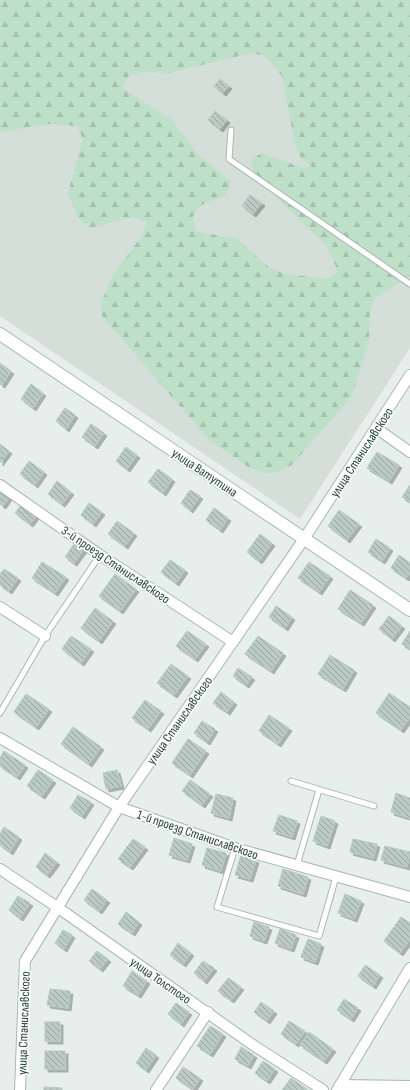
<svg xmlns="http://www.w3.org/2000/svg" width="410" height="1090" viewBox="0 0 410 1090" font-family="'Sofia Sans Condensed',sans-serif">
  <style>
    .built { fill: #d4dfda }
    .forest { fill: url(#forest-firs); fill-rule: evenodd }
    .building { fill: url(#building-back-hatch); stroke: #b8c9c2; filter: url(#shadow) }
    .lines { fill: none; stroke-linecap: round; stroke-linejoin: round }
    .lane-casing { stroke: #a8b8b2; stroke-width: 7 }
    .street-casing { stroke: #a8b8b2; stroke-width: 12 }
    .secondary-casing { stroke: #a4bbb3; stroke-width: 14 }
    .lane { stroke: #fff; stroke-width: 5 }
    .street { stroke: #fff; stroke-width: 10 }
    .secondary { stroke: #fff; stroke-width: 12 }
    .labels { text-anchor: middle; stroke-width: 3.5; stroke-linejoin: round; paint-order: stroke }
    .street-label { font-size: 13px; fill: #24423a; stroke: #f7fbf9 }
  </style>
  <defs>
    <pattern id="forest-firs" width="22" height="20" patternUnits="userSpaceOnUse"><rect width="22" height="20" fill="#bfe0c8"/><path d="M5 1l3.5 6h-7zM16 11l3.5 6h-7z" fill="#a4c1ad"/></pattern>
    <pattern id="building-back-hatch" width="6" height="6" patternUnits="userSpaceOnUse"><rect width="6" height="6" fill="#bbcac4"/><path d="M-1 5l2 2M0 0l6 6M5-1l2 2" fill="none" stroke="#98a6a0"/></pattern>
    <filter id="shadow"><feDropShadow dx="3" dy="3" stdDeviation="0" flood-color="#0004"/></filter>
  </defs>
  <rect width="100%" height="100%" fill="#e6efeb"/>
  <path class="built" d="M0,0H410V348L300,519L0,316Z"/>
  <path class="forest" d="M0,0H410V276L375,298L370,312L369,340L352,396L293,464L279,472L264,473L250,468L210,441L102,316L101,302L115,272L142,236L147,222L133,217L90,228L79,219L68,193L83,139L77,126L49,124L0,132ZM251,53L265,56L282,76L295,145L301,158L312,166L303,168L262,153L251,160L254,174L262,184L326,245L338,271L326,279L282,273L269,267L237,239L195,231L193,216L201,205L227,195L231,182L198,154L171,119L122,88L129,76L143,72L169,73Z"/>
  <g class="building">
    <path d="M220,79L229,86L223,93L214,86Z"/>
    <path d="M215,111L227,120L220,129L208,120Z"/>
    <path d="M250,195L262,203L253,214L242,206Z"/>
    <path d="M0,363L11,371L2,385L0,384Z"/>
    <path d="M31,384L43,393L33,408L21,399Z"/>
    <path d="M65,408L75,415L66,429L56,421Z"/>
    <path d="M91,424L104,433L95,446L82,437Z"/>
    <path d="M0,444L9,451L0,463Z"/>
    <path d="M126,447L137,455L127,469L116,461Z"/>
    <path d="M377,452L399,465L389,481L367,468Z"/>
    <path d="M29,461L44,472L35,485L20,474Z"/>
    <path d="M158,469L172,479L163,493L148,482Z"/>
    <path d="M57,481L71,492L62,504L48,494Z"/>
    <path d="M410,485V502L402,497Z"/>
    <path d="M190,490L200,496L190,510L181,503Z"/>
    <path d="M0,491L9,497L3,506L0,504Z"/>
    <path d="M89,503L102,512L93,524L81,515Z"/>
    <path d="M21,505L36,516L30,524L15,513Z"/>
    <path d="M214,508L228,518L220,530L206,520Z"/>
    <path d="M339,510L359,524L347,540L328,526Z"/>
    <path d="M117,521L134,533L125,546L108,534Z"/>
    <path d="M260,534L272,543L259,561L247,552Z"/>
    <path d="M376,539L390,548L382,561L368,552Z"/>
    <path d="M76,541L85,548L74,563L65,557Z"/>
    <path d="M399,555L410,563V573L406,578L391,568Z"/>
    <path d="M170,560L185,570L176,583L161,572Z"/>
    <path d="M42,562L66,577L55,593L32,578Z"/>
    <path d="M309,562L330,576L319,592L298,578Z"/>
    <path d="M4,569L18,578L9,591L0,585V574Z"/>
    <path d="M115,574L136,589L120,611L99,596Z"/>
    <path d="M350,590L373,605L361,623L338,609Z"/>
    <path d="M276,606L292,617L285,628L269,617Z"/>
    <path d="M95,608L113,621L99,641L81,628Z"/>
    <path d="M389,616L402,626L392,639L379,629Z"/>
    <path d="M187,631L206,644L195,659L176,646Z"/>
    <path d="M410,631V649L402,644Z"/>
    <path d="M71,636L91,649L81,663L62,649Z"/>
    <path d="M258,636L283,653L271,671L245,654Z"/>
    <path d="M330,655L354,670L343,689L318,674Z"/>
    <path d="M171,664L188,676L174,695L157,683Z"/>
    <path d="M238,668L252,677L246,685L233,676Z"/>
    <path d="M221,692L234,702L227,712L213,703Z"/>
    <path d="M389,693L410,707V717L401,730L376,713Z"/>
    <path d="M26,694L49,709L36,727L14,712Z"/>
    <path d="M145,700L161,711L148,729L132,718Z"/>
    <path d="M269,715L289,728L278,744L259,731Z"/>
    <path d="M202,721L215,729L207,742L194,733Z"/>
    <path d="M73,727L101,747L89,764L61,744Z"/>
    <path d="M188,739L206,751L190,775L172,763Z"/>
    <path d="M4,751L25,765L17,777L0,766V758Z"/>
    <path d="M38,770L53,780L42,796L27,786Z"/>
    <path d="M117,770L121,786L106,789L103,773Z"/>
    <path d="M190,780L210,794L202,805L182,791Z"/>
    <path d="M396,793L410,798V818L391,812Z"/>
    <path d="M216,794L233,798L229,818L211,813Z"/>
    <path d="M78,795L91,802L82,816L70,808Z"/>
    <path d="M279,815L297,821L292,837L273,831Z"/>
    <path d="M321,816L335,821L327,846L313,841Z"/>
    <path d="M4,827L19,837L10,852L0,845V834Z"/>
    <path d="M174,838L192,844L187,860L169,855Z"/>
    <path d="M133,839L145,847L130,867L118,859Z"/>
    <path d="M353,839L377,844L373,858L350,852Z"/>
    <path d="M385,846L410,852L407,867L381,860Z"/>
    <path d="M207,848L226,853L221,871L202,865Z"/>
    <path d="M45,853L57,862L47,875L36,867Z"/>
    <path d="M241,855L256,860L250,879L235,875Z"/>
    <path d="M283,869L308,877L303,894L278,886Z"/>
    <path d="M92,889L107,900L99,911L84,900Z"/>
    <path d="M345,894L361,901L354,919L338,913Z"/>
    <path d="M18,896L30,903L20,918L9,910Z"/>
    <path d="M126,912L139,922L132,933L118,924Z"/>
    <path d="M401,917L410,923V939L400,953L384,941Z"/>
    <path d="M254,922L269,927L264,941L250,936Z"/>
    <path d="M280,929L296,935L291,949L275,943Z"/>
    <path d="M63,930L72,935L64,949L55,943Z"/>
    <path d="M308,939L321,944L315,962L301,957Z"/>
    <path d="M178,943L191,953L183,964L170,955Z"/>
    <path d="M97,951L108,959L100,969L89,961Z"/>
    <path d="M203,961L214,968L204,981L194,973Z"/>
    <path d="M365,965L380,975L373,986L358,976Z"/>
    <path d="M132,971L147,981L138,995L123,986Z"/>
    <path d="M228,978L241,987L231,1000L218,991Z"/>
    <path d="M50,989L70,991L68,1008L47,1005Z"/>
    <path d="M344,999L358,1008L351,1019L337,1010Z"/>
    <path d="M261,1002L274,1011L267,1021L254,1012Z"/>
    <path d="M176,1003L189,1012L181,1024L168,1014Z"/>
    <path d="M289,1021L305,1031L296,1044L281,1034Z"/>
    <rect x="45" y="1022" width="15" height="19"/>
    <path d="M210,1026L223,1034L210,1054L197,1046Z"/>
    <path d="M309,1032L333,1049L324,1061L300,1045Z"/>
    <path d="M241,1047L254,1055L248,1066L235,1059Z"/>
    <path d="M146,1048L156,1055L146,1070L136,1063Z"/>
    <rect x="45" y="1051" width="20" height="18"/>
    <path d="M263,1061L275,1069L267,1081L255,1073Z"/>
    <path d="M183,1067L200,1078L193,1089L176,1078Z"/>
    <path d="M291,1078L308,1090H282Z"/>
    <path d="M44,1087L62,1088V1090H44Z"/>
  </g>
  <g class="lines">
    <defs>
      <g id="lane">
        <path d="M231,130L229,159L410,284"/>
        <path d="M0,713L45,636L100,555"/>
        <path d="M291,781L374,806"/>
        <path d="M235,848L217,907L319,936L336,877"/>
        <path d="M297,865L319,790"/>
      </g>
      <g id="street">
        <path d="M376,428L410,452"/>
        <path d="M0,485L100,555L233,642"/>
        <path d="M0,607L45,636"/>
        <path d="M0,738L119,807L235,848L410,897"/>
        <path d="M0,869L57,907L253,1045L323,1090"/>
        <path d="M341,1085L410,1086"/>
        <path d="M20,1090L25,961L119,807L304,539L410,375"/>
        <path d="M156,1090L208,1012"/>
        <path d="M337,1090L410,968"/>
      </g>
      <path id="secondary" d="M0,334L410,610"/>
    </defs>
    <use href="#lane" class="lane-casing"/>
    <use href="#street" class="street-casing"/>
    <use href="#secondary" class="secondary-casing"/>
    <use href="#lane" class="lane"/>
    <use href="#street" class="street"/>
    <use href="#secondary" class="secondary"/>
  </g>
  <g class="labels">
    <g class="street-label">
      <text transform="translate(361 452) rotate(-57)" y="5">улица Станиславского</text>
      <text transform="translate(205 472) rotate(34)" y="5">улица Ватутина</text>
      <text transform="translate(116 564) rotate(34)" y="5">3-й проезд Станиславского</text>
      <text transform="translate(179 720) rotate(-55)" y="5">улица Станиславского</text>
      <text transform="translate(198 834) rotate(19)" y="5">1-й проезд Станиславского</text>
      <text transform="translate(161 980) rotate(35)" y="5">улица Толстого</text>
      <text transform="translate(23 1023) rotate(-88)" y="5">улица Станиславского</text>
    </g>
  </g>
</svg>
